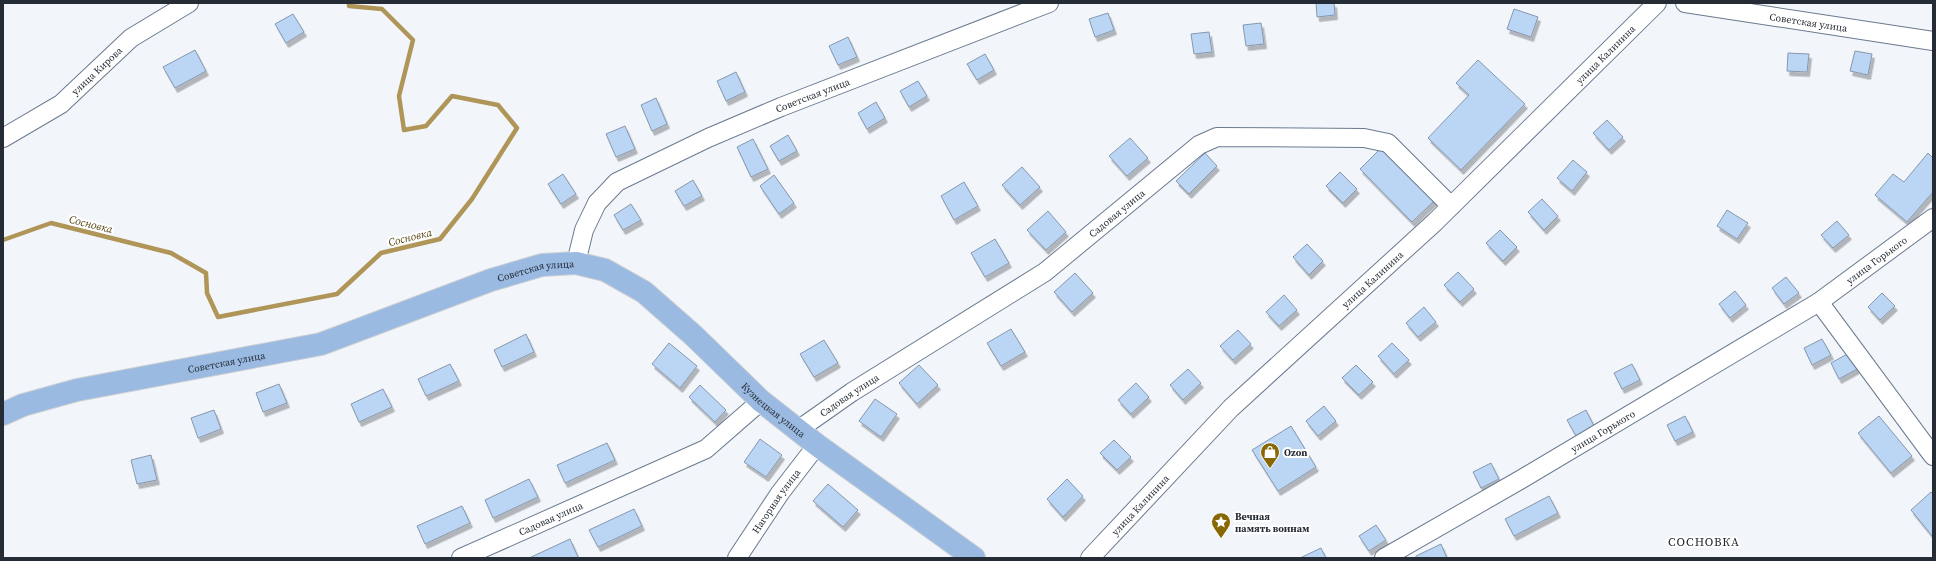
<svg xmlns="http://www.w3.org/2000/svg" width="1936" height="561" viewBox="0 0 1936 561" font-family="'Source Serif 4',serif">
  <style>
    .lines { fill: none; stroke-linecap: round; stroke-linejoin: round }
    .stream { stroke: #af9557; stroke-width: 4.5 }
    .building { fill: #bbd5f4; stroke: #8697ad; filter: url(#shadow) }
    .minor-casing { stroke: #6a7a8f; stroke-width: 20 }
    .major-casing { stroke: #cfd1d3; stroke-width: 24 }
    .minor { stroke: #fff; stroke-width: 18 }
    .major { stroke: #9abae2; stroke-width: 22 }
    .labels { text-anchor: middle; stroke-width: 4; stroke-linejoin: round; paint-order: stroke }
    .street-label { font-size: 10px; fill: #252c35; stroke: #fff }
    .poi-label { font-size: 10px; font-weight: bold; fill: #252c35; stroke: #fff; text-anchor: start }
    .water-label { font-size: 11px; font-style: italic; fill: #554311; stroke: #fff }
    .quarter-label { font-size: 12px; letter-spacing: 1px; fill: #252c35; stroke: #fff }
  </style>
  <defs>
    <filter id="shadow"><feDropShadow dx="2.5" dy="4.5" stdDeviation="0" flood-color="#0004"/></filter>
  </defs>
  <rect width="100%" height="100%" fill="#f2f6fb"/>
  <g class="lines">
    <path class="stream" d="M3,240L51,223L171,253L206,273L207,293L218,317L337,294L381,253L440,239L472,199L517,128L498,105L452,96L426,126L404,130L399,96L413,40L382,9L349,6V3"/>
  </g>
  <g class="building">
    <path d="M1316,3H1334L1335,15L1317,17Z"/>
    <path d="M1514,9L1538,17L1531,37L1507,29Z"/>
    <path d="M1108,13L1114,30L1095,37L1089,19Z"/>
    <path d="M293,14L304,32L286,43L275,24Z"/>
    <path d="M1261,23L1264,44L1246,46L1243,25Z"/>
    <path d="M1209,32L1212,52L1194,54L1191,34Z"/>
    <path d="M848,37L857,57L838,65L829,46Z"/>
    <path d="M195,50L206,71L175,88L163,67Z"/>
    <path d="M1855,51L1872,54L1868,75L1850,71Z"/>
    <path d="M1788,53L1809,54L1807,72L1787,71Z"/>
    <path d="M985,54L994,70L977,80L967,64Z"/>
    <path d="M1478,60L1525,104L1461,170L1428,138L1469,95L1456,83Z"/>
    <path d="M736,72L745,92L726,101L717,81Z"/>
    <path d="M918,81L927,96L909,107L900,91Z"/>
    <path d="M656,98L667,124L652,131L641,105Z"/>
    <path d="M876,102L885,118L867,129L858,113Z"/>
    <path d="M1607,120L1623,137L1609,150L1593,133Z"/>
    <path d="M625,126L635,149L616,157L606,134Z"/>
    <path d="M788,135L797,151L779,161L770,146Z"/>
    <path d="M1130,138L1148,158L1127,176L1109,156Z"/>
    <path d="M753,139L768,169L751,177L737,147Z"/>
    <path d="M1383,146L1435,200L1412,222L1360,169Z"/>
    <path d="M1205,153L1217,166L1189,194L1176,181Z"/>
    <path d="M1928,153L1933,158V192L1907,222L1875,195L1893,174L1904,182Z"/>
    <path d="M1573,160L1587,172L1572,191L1557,178Z"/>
    <path d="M1022,167L1040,187L1020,205L1002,185Z"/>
    <path d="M1340,172L1357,189L1343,203L1326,186Z"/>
    <path d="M563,174L576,194L561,204L548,184Z"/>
    <path d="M774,175L794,203L779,214L760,186Z"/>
    <path d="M693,180L702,196L684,206L675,191Z"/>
    <path d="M964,182L978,206L954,220L941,196Z"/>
    <path d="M1542,199L1558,216L1544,230L1528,212Z"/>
    <path d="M631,204L641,220L623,230L614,215Z"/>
    <path d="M1727,210L1748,223L1737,239L1717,226Z"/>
    <path d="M1048,211L1066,232L1046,250L1027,230Z"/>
    <path d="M1837,221L1849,235L1833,248L1821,235Z"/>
    <path d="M1500,230L1517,247L1503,261L1486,243Z"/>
    <path d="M995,239L1009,263L985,277L971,253Z"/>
    <path d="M1307,244L1323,261L1309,275L1293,257Z"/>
    <path d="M1458,272L1474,289L1460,302L1444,285Z"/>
    <path d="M1075,273L1093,293L1072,312L1054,292Z"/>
    <path d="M1786,277L1799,293L1784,304L1772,288Z"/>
    <path d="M1735,291L1746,305L1730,318L1719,304Z"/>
    <path d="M1882,293L1895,306L1880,320L1868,307Z"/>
    <path d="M1284,295L1297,310L1279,326L1266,312Z"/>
    <path d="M1424,307L1436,322L1418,337L1406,323Z"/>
    <path d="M1011,329L1025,352L1001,366L987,343Z"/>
    <path d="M1238,330L1251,344L1233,360L1220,346Z"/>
    <path d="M526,334L534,352L502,367L494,350Z"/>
    <path d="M1822,339L1831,355L1812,365L1804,348Z"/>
    <path d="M824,340L838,363L814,377L800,354Z"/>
    <path d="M669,343L697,366L680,388L652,364Z"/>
    <path d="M1392,343L1409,360L1394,374L1378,356Z"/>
    <path d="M1849,353L1857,369L1839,379L1831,363Z"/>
    <path d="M450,364L459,381L426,396L418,379Z"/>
    <path d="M1632,364L1640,380L1622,389L1614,373Z"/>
    <path d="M919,365L938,385L917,404L899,383Z"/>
    <path d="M1356,365L1373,382L1359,395L1342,378Z"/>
    <path d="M1188,369L1201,383L1183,400L1170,385Z"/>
    <path d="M1136,383L1149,397L1131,414L1118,400Z"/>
    <path d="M279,384L287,403L263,412L256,393Z"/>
    <path d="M700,385L726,410L715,422L689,397Z"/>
    <path d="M383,389L392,407L359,422L351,404Z"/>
    <path d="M875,399L897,414L881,437L859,421Z"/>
    <path d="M1324,406L1336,421L1318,436L1306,421Z"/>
    <path d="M214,410L221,429L198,438L191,418Z"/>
    <path d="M1586,410L1594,426L1576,436L1567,420Z"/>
    <path d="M1685,416L1693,432L1675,441L1667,425Z"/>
    <path d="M1879,416L1912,456L1891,473L1858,433Z"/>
    <path d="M1291,426L1316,467L1278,491L1252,450Z"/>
    <path d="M760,439L782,455L766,477L744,462Z"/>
    <path d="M1114,440L1131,457L1117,470L1100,453Z"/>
    <path d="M607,443L615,460L565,483L557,465Z"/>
    <path d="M151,455L157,480L137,484L131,460Z"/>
    <path d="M1491,463L1499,479L1481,488L1473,472Z"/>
    <path d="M529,479L538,497L493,518L485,500Z"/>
    <path d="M1067,479L1083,496L1063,517L1047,499Z"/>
    <path d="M828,484L858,510L843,527L813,501Z"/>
    <path d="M1931,492L1933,494V537L1911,510Z"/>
    <path d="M1549,496L1558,513L1514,536L1505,519Z"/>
    <path d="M462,506L470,523L425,544L417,526Z"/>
    <path d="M634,509L642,526L598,547L589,530Z"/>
    <path d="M1376,525L1386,540L1369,551L1359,536Z"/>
    <path d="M570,539L578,557L575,558H529Z"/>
    <path d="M1441,544L1447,558H1416V556Z"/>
    <path d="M1321,548L1326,558H1300Z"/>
  </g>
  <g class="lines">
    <defs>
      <g id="minor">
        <path id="s1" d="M1685,3L1933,41"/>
        <path id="s2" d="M3,138L61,104L131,38L189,3"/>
        <path id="s3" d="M576,263L584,230L597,203L617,182L708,138L781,107L1049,3"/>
        <path d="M1819,302L1933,456"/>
        <path id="s4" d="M798,430L852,392L1045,272L1199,145L1217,137L1364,138L1388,143L1451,206"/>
        <path id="s5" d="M461,558L706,449L761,401"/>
        <path id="s6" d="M737,558L780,493L817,445"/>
        <path id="s7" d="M1090,558L1231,408L1435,222L1657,3"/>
        <path id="s8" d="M1384,558L1520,480L1819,302L1933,218"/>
      </g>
      <g id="major">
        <path id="s9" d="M3,414L23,405L77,390L321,344L491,280L542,265L576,263L605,270L644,292L693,335L761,401L817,445L974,558"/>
      </g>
    </defs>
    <use href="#minor" class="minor-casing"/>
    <use href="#major" class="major-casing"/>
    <use href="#minor" class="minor"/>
    <use href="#major" class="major"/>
  </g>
  <defs>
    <symbol id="shop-pin" viewBox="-11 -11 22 30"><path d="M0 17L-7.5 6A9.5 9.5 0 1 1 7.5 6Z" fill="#886805" stroke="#fff"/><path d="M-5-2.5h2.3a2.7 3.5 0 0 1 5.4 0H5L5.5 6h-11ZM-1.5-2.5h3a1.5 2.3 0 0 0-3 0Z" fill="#fff"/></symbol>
    <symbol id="sight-pin" viewBox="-11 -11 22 30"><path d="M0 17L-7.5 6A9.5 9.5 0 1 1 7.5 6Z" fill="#886805" stroke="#fff"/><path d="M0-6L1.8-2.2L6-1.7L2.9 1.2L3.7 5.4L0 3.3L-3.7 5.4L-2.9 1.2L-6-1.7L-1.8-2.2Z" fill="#fff"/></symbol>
  </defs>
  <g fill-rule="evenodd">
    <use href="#shop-pin" x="1259" y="441" width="22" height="30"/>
    <use href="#sight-pin" x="1210" y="511" width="22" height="30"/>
  </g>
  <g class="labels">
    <g class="street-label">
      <text dy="4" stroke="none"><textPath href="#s1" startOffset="125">Советская улица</textPath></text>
      <text dy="4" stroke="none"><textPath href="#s7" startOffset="721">улица Калинина</textPath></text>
      <text dy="4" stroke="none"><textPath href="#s2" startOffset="116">улица Кирова</textPath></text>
      <text dy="4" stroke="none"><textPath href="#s3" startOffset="307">Советская улица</textPath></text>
      <text dy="4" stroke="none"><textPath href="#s4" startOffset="386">Садовая улица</textPath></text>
      <text dy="4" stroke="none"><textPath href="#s8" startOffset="576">улица Горького</textPath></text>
      <text dy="4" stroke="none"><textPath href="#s9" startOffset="554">Советская улица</textPath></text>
      <text dy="4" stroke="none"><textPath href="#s7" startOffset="397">улица Калинина</textPath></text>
      <text dy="4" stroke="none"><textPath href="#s9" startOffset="230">Советская улица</textPath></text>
      <text dy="4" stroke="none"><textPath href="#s4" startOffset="62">Садовая улица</textPath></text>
      <text dy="4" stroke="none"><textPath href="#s9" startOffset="845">Кузнецкая улица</textPath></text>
      <text dy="4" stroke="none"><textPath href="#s8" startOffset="253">улица Горького</textPath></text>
      <text dy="4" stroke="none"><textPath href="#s6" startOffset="69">Нагорная улица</textPath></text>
      <text dy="4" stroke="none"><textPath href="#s7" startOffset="73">улица Калинина</textPath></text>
      <text dy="4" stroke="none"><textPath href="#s5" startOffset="98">Садовая улица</textPath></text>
    </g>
    <g class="poi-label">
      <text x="1284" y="456">Ozon</text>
      <text x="1235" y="520">Вечная<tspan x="1235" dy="12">память воинам</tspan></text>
    </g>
    <g class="water-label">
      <text transform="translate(91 224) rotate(14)" y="4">Сосновка</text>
      <text transform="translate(410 237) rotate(-14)" y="4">Сосновка</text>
    </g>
    <g class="quarter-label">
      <text x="1704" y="546">СОСНОВКА</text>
    </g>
  </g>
  <rect width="1936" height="561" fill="none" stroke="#252c35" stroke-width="8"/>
</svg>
